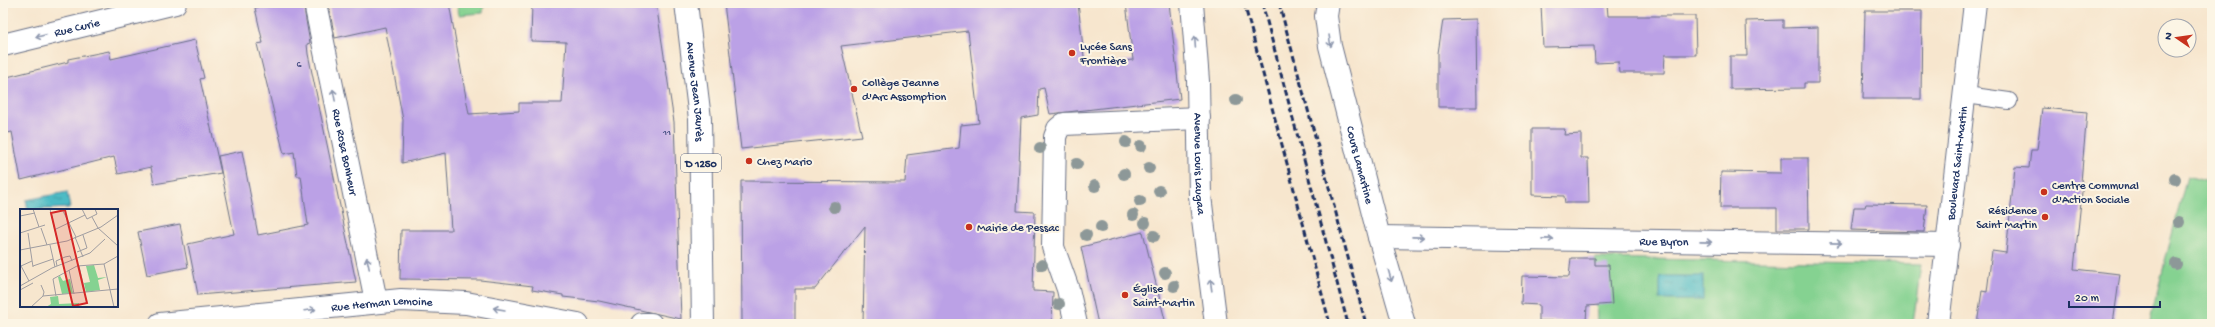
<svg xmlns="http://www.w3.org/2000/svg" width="2215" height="327" viewBox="0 0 2215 327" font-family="'Gochi Hand',sans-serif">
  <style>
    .green { fill: #85d291; stroke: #508078 }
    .water { fill: url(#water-ripples); stroke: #347592 }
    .building { fill: #bba1e6 }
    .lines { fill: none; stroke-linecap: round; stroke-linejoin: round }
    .service-casing { stroke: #686f85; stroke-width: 18 }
    .pedestrian-casing { stroke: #686f85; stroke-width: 24 }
    .minor-casing { stroke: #686f85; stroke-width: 24 }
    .tertiary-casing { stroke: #686f85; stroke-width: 24 }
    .primary-casing { stroke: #686f85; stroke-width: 24 }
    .service { stroke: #fff; stroke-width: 16 }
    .pedestrian { stroke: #fff; stroke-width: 22 }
    .minor { stroke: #fff; stroke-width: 22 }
    .tertiary { stroke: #fff; stroke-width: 22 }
    .primary { stroke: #fff; stroke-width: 22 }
    .rail { stroke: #1b2f5e; stroke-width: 3; stroke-dasharray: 6 3; stroke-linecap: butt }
    .tree { fill: #8d9898 }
    .oneway { stroke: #8d97ae }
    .poi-dot { fill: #c8321e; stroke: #fcf5e5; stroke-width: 1.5 }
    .labels { text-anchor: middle; stroke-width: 4; stroke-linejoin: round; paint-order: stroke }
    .number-label { font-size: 10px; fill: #434c80 }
    .shield { fill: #fcf5e5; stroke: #5e6a86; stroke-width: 1 }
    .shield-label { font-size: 11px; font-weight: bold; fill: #1b2f5e }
    .street-label { font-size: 12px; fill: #1b2f5e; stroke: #fcf5e5 }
    .poi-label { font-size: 12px; fill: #1b2f5e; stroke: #fcf5e5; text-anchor: start }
    .inset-road { fill: none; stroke: #9f9da1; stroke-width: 1 }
    .view { fill: #d62828; fill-opacity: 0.15; stroke: #d62828; stroke-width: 2 }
    .inset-edge { fill: none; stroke: #1b2f5e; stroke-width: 2 }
  </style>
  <defs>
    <pattern id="water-ripples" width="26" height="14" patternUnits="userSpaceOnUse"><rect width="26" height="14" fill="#4dbbc5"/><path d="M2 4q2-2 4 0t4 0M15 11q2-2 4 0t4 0" fill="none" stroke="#3f98a3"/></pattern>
  </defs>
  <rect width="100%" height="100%" fill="#fcf5e5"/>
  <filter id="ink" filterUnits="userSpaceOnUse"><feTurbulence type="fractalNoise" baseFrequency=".025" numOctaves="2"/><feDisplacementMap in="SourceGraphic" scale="8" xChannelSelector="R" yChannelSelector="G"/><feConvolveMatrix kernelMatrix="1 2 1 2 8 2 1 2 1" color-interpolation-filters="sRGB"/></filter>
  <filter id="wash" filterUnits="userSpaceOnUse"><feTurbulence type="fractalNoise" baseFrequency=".012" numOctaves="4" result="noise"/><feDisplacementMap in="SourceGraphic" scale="16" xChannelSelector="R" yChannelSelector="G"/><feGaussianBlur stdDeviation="0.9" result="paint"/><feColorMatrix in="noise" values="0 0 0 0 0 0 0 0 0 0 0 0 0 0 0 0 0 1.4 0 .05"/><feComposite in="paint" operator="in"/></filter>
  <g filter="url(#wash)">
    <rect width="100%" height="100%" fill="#f7e6ce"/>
    <g class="green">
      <path d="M457,3H484L483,13L459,15Z"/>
      <path d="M2187,176L2212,183V324H2149Z"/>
      <path d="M1595,258L1921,264L1913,324H1597Z"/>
    </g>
    <g class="water">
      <path d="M67,192L70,208L28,210L26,200Z"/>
      <rect x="1660" y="276" width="43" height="24"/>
    </g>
    <g id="blocks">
      <g class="building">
        <path d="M275,3H303L310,43L307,44L308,54L356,282L198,295L188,244L234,234L218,156L242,151L258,235L308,225L301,176H297L294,152L284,154L257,44L263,43L255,8Z"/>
        <path d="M328,3H449L469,114L519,111V103H562L566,42L531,41L532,3H656L674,122L681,319L599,301L563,297V295L532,290L533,286L480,280L400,279L401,230H451L446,153L402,163L403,120L385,27L335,38Z"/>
        <path d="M724,3H1078L1085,65L1133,60L1126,3H1169L1180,99L1050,114L1044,88L1039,89L1038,115L1021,118L1017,211L1035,212L1033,291L1053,292L1052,324H863L865,226L815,289H795V324H742L741,181L905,182L907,155L959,148L961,125L979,123L968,31L841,46L862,136L741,149Z"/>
        <path d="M1541,4H1607L1608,16H1695L1696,55H1665L1664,73H1620L1619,62L1595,63L1594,46L1543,47Z"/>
        <path d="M1865,11H1922L1921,99H1863Z"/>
        <path d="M1476,19L1477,107H1438V53L1443,20Z"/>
        <path d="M1783,20V28L1818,27V83H1804V88L1730,89V56H1747L1746,21Z"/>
        <path d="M195,40L204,78L200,79L221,173L154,184L151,167L118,174L114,157L21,180L12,132L3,134V78L68,62V59L109,51L111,59Z"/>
        <path d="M2042,108L2087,112L2081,182H2083L2074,269L2120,274L2113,324H1977L1982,291L1987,292L1992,251L2006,253L2015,167L2029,168L2031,150H2037Z"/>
        <path d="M1532,129H1565L1564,135L1581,134V158H1588L1589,203H1565L1564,196L1532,195Z"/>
        <path d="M1781,158H1808L1809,229H1777V208H1720L1721,172L1781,173Z"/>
        <path d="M1866,204L1927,205L1924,232L1851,230L1854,207H1865Z"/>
        <path d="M180,224L188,267L147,275L138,232Z"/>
        <path d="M1143,232L1166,324H1098L1081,247Z"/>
        <path d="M1571,258H1595V265H1609L1612,304L1587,306L1586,321H1539V305L1521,304L1522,276L1569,277Z"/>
      </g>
    </g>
  </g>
  <g filter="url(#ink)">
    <use href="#blocks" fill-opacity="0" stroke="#686f85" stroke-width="1"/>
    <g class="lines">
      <defs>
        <path id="service" d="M1966,95L2009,101"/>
        <path id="pedestrian" d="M1076,324L1068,289L1053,247L1055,137L1058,129L1064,124L1199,118"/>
        <g id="minor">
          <path id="s1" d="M315,3L376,301"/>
          <path id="s2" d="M1192,3L1198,81L1200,196L1216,324"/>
          <path id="s3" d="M1328,3L1326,16L1330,46L1379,237L1404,324"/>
          <path id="s4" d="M3,45L175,3"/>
          <path id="s5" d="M1379,237L1948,245"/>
          <path id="s6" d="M160,324L401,300L466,303L578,324"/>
          <path d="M642,324H651"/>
        </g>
        <g id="tertiary">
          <path id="s7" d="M1938,324L1975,3"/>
        </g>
        <g id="primary">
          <path id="s8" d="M686,3L700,119L703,324"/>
        </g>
      </defs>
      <use href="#service" class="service-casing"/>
      <use href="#pedestrian" class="pedestrian-casing"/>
      <use href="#minor" class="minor-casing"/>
      <use href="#tertiary" class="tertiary-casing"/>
      <use href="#primary" class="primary-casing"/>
      <use href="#service" class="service"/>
      <use href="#pedestrian" class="pedestrian"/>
      <use href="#minor" class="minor"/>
      <use href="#tertiary" class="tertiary"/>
      <use href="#primary" class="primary"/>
      <g class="rail">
        <path d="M1244,3L1330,324"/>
        <path d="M1262,3L1348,324"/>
        <path d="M1279,3L1366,324"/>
      </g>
    </g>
    <g class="tree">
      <circle cx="1236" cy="100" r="6"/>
      <circle cx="1126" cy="142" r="6"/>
      <circle cx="1141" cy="146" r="6"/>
      <circle cx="1040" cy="148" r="6"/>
      <circle cx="1077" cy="164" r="6"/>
      <circle cx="1149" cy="168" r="6"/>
      <circle cx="1124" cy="174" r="6"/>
      <circle cx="2175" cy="179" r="6"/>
      <circle cx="1095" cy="186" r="6"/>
      <circle cx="1159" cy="191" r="6"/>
      <circle cx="1140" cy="201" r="6"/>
      <circle cx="834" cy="207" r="6"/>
      <circle cx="1133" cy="215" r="6"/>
      <circle cx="2179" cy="222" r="6"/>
      <circle cx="1145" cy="223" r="6"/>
      <circle cx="1101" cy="227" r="6"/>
      <circle cx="1086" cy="235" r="6"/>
      <circle cx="1154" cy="236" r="6"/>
      <circle cx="2176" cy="264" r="6"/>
      <circle cx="1042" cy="265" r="6"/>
      <circle cx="1165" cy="273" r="6"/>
      <circle cx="1174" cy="286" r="6"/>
      <circle cx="1059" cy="304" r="6"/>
    </g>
    <defs><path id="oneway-shaft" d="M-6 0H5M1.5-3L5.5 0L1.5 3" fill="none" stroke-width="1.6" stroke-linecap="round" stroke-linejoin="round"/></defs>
    <g class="oneway">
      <use href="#oneway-shaft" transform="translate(41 36) rotate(166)"/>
      <use href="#oneway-shaft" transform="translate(1330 41) rotate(81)"/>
      <use href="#oneway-shaft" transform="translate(1195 42) rotate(-94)"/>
      <use href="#oneway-shaft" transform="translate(334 95) rotate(-101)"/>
      <use href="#oneway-shaft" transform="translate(1418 237) rotate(1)"/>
      <use href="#oneway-shaft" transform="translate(1548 239) rotate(1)"/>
      <use href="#oneway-shaft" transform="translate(1706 242) rotate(1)"/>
      <use href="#oneway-shaft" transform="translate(1836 243) rotate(1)"/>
      <use href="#oneway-shaft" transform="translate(368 263) rotate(-102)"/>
      <use href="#oneway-shaft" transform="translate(1390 276) rotate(74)"/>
      <use href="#oneway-shaft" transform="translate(1211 285) rotate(-98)"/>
      <use href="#oneway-shaft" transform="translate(499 309) rotate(-170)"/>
      <use href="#oneway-shaft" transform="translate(310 310) rotate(-7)"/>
    </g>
  </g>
  <g class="poi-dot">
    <circle cx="1072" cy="53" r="4"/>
    <circle cx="854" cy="89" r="4"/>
    <circle cx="749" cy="161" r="4"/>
    <circle cx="2044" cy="192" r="4"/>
    <circle cx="2045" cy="217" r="4"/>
    <circle cx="969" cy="227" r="4"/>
    <circle cx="1125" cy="295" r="4"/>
  </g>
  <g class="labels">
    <g class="number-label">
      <text x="299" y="67">6</text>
      <text x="667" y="135">11</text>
    </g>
    <rect class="shield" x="681" y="154" width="40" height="18" rx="3"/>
    <g class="shield-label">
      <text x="701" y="167">D 1250</text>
    </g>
    <g class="street-label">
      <text dy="4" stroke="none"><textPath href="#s4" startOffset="76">Rue Curie</textPath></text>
      <text dy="4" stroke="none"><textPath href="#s8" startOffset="89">Avenue Jean Jaurès</textPath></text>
      <text dy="4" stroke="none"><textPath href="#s1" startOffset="152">Rue Rosa Bonheur</textPath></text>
      <text dy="4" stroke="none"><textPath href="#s2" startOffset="161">Avenue Louis Laugaa</textPath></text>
      <text dy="4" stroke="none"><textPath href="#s3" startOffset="166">Cours Lamartine</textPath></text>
      <text dy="4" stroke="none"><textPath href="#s7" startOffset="162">Boulevard Saint-Martin</textPath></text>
      <text dy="4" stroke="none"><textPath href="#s5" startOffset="285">Rue Byron</textPath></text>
      <text dy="4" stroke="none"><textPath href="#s6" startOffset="223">Rue Herman Lemoine</textPath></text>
    </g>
    <g class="poi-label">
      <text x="1080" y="50">Lycée Sans<tspan x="1080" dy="14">Frontière</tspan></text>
      <text x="862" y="86">Collège Jeanne<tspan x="862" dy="14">d'Arc Assomption</tspan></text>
      <text x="757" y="165">Chez Mario</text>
      <text x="2052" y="189">Centre Communal<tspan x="2052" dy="14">d'Action Sociale</tspan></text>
      <text x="2037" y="214" text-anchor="end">Résidence<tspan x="2037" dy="14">Saint Martin</tspan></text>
      <text x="977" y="231">Mairie de Pessac</text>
      <text x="1133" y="292">Église<tspan x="1133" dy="14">Saint-Martin</tspan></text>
    </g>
  </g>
  <g transform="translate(20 209)">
    <rect width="98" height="98" fill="#f7e6ce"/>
    <path d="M74,56L78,69L87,68L78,71L80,81L66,83L64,74L70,73L66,57ZM40,67L43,72L50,70L53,84L42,85L38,68ZM38,87L39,95L59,94V98H26L31,95L30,88Z" fill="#85d291"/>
    <path class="inset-road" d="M13,0L19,18M30,0L38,34M42,0L56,28M62,0L67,10L77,5L75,0M0,7L15,4M72,8L78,19M21,19L27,36M78,19L98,37M36,20L65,6M0,24L25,16M8,24L13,58M55,28L63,48M30,36L35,58M0,41L47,32L81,18L98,6M57,43L67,39L63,26M0,55L9,72M84,55L94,98M1,57L12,52M13,57L33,50M37,57L36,52L45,48L50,47L52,52M59,57L65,83M49,61L54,85M0,77L32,59L70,44L85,30M0,81L13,74M23,87L98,80M36,87L33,70L57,57L84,55L98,47M11,98L23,87L24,83L21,76"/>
    <path class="view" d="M45,1L67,94L53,97L31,4Z"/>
    <rect width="98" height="98" class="inset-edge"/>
  </g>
  <rect width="2215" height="327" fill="none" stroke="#fcf5e5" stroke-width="16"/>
  <g transform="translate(2177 38) rotate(283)"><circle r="19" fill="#fcf5e5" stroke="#a2a6af"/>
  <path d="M0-3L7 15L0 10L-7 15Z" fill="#c8321e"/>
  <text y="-6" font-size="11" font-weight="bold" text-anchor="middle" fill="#1b2f5e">N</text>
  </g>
  <path d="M2069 301v6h91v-6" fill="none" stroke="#1b2f5e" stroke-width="2"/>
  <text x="2075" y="301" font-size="12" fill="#1b2f5e" stroke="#fcf5e5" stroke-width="3" paint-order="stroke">20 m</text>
</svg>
